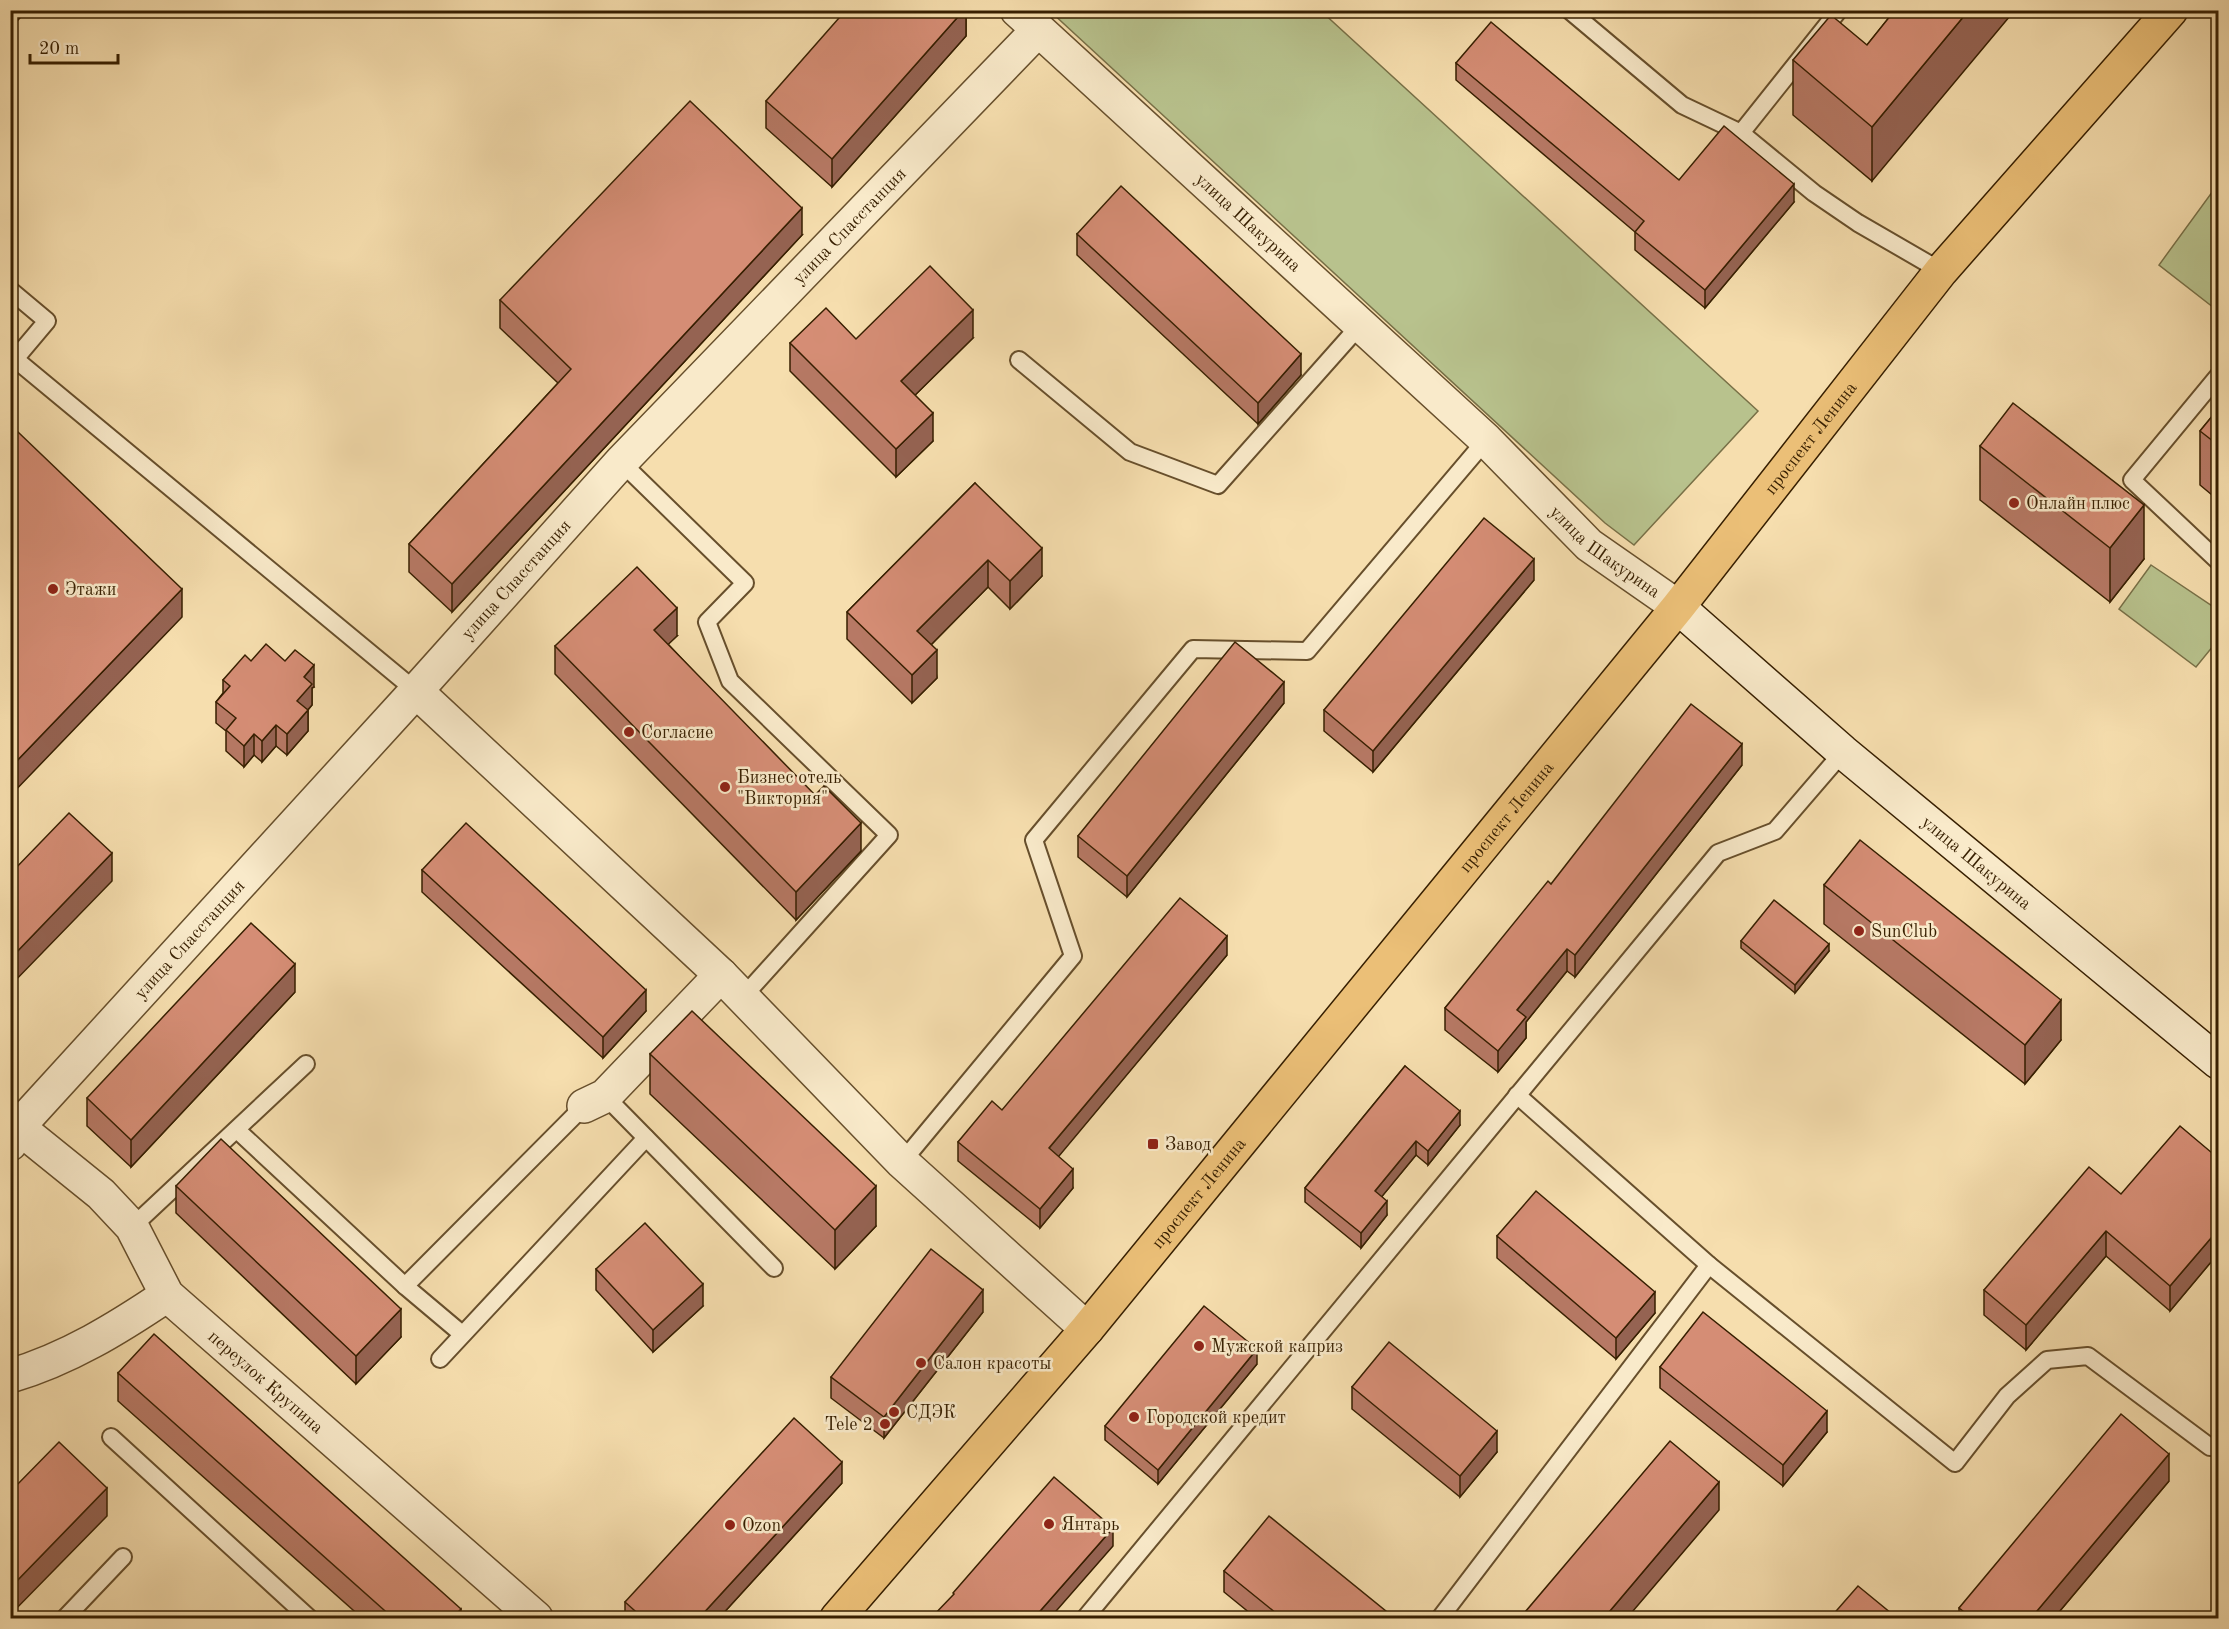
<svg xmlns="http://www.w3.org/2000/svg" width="2229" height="1629" viewBox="0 0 2229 1629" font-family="'Old Standard TT',serif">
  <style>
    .green { fill: #b8c28d; stroke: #787047; stroke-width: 1.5 }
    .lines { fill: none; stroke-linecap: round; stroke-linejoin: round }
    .service-casing { stroke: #674f2c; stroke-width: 20 }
    .minor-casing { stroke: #674f2c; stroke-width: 36 }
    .secondary-casing { stroke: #371f01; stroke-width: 36 }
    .primary-casing { stroke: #371f01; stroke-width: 36 }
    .service { stroke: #f9eaca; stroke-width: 16 }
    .minor { stroke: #f9eaca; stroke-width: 33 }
    .secondary { stroke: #f9eaca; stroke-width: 33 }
    .primary { stroke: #ebbf77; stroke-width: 33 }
    .wall { fill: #b77965; stroke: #371f01; stroke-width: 1.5 }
    .shaded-wall { fill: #956352; stroke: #371f01; stroke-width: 1.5 }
    .building { fill: #d58d75; stroke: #371f01; stroke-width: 1.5 }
    .poi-dot { fill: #8f2418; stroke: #f9eaca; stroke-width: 2 }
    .labels { text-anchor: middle; stroke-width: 5; stroke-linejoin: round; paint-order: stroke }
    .street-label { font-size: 18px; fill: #371f01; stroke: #f9eaca }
    .poi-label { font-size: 18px; fill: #371f01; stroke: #f9eaca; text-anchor: start }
  </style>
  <rect width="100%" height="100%" fill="#f6deae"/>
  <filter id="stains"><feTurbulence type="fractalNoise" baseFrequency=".00333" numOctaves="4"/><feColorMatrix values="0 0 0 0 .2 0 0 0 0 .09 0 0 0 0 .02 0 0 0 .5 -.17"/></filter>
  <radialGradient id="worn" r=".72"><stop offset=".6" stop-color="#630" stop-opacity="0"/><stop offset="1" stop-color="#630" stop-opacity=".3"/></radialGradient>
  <g class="green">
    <path d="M1050,11H1321L1758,411L1634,545L1605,523Z"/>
    <path d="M2218,184V311L2159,265Z"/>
    <path d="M2151,565L2218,610V640L2196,667L2119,609Z"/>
  </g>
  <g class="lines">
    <defs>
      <g id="service">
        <path d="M1569,10L1682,105L1741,133L1814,193L1858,223L1941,271"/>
        <path d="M1741,133L1839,10"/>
        <path d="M10,290L47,321L15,359"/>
        <path d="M1019,360L1130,452L1218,485L1361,324"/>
        <path d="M10,363L15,359L416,691"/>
        <path d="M2218,376L2132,480L2218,561"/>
        <path d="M621,462L745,583L707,622L730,681L889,835L742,998"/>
        <path d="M1517,1095L1709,1265L1955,1463L2007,1396L2047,1360L2088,1356L2210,1447H2218"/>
        <path d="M605,1096L774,1268"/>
        <path d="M237,1130L405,1286L462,1334"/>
        <path d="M902,1162L1073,956L1034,840L1193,649L1307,651L1486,440"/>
        <path d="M132,1227L306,1064"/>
        <path d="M405,1286L584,1106"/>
        <path d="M440,1359L646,1138"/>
        <path d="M111,1437L309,1618"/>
        <path d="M65,1618L123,1557"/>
        <path d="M1085,1618L1718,853L1775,831L1843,752"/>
        <path d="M1440,1618L1709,1265"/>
      </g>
      <g id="minor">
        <path id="s1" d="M1017,10L1486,440L1589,545L1678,607"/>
        <path d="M416,691L721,975L902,1162L1087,1329"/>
        <path d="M584,1106L605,1096L721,975"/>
        <path id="s2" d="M18,1127L101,1194L132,1227L167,1295L536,1618"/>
        <path id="s3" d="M10,1144L18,1127L416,691L621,462L1038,30"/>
        <path d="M10,1376C68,1359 118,1328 167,1295"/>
      </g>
      <g id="secondary">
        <path id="s4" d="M1678,607L1843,752L2218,1062"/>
      </g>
      <g id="primary">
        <path id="s5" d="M837,1618L1087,1329L1678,607L1941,271L2171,10"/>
      </g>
    </defs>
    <use href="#service" class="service-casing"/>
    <use href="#minor" class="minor-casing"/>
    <use href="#secondary" class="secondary-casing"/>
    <use href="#primary" class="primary-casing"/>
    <use href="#service" class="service"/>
    <use href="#minor" class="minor"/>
    <use href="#secondary" class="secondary"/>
    <use href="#primary" class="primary"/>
  </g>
  <g class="wall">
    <path d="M966,10V36L832,187L766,128V101Z"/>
    <path d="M1462,10H1472L1468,15Z"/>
    <path d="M1895,10L1872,181L1793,115V60L1867,45Z"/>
    <path d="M1456,63L1679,180L1794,202L1705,308L1635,250V232L1456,80Z"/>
    <path d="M1077,234L1301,375L1258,424L1077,255Z"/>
    <path d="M802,235L452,612L409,572V544L558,383L500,328V300Z"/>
    <path d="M973,338L915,395L933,441L896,477L790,371V343L856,339Z"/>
    <path d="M2218,409V500L2200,485V431Z"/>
    <path d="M1980,446L2144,559L2110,602L1980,500Z"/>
    <path d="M975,483L1042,576L1010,609L988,587L931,645L937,678L912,703L847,639V612Z"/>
    <path d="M1534,580L1373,772L1324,731V710Z"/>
    <path d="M677,636L668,644L861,851L796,920L555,674V646Z"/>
    <path d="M251,661H285L314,687L312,688V705L308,710V731L287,755L276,746L262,762L254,755L244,767L226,751V731L216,723V702L223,693V680Z"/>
    <path d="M1284,703L1127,897L1078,857V836Z"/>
    <path d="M1742,765L1575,977L1567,971L1526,1022V1038L1498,1072L1445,1030V1008L1551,884Z"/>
    <path d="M422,870L646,1011L603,1058L422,892Z"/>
    <path d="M1824,885L2061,1040L2025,1084L1824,924Z"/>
    <path d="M1741,941L1829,951L1795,993L1741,948Z"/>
    <path d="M1227,955L1058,1156L1073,1188L1040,1228L958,1161V1142L1002,1110Z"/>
    <path d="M295,992L131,1167L87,1126V1098Z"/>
    <path d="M650,1054L876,1226L835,1269L650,1094Z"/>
    <path d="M1405,1066L1460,1125L1428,1165L1416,1155L1382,1196L1387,1215L1361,1248L1305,1202V1188Z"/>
    <path d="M2218,1158V1269L2211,1262L2170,1311L2106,1256L2026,1350L1984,1315V1290Z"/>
    <path d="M176,1186L401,1337L356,1384L176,1213Z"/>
    <path d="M1497,1236L1655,1313L1616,1359L1497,1258Z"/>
    <path d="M596,1269L703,1306L653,1352L596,1290Z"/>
    <path d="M983,1312L884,1438L831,1398V1377Z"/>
    <path d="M1257,1364L1158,1484L1105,1440V1426Z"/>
    <path d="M1660,1367L1827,1432L1783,1486L1660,1388Z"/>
    <path d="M118,1373L461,1618H362L118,1401Z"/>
    <path d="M1352,1387L1497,1452L1460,1497L1352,1409Z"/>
    <path d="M2169,1481L2054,1618H1959V1608Z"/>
    <path d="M842,1483L719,1618H625V1602Z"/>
    <path d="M1224,1571L1392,1618H1256L1224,1592Z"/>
  </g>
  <g class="shaded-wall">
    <path d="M14,10H27L10,29V15Z"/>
    <path d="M964,10H966V36L832,187V159Z"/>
    <path d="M1969,10H2015L1872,181V127Z"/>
    <path d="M1794,184V202L1705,308V290Z"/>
    <path d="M802,208V235L452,612V584Z"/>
    <path d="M973,310V338L901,409V381Z"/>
    <path d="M1301,354V375L1258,424V403Z"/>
    <path d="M933,413V441L896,477V449Z"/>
    <path d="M2144,505V559L2110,602V548Z"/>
    <path d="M1042,548V576L1010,609V581Z"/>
    <path d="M1534,559V580L1373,772V751Z"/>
    <path d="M988,560V587L917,659V631Z"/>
    <path d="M182,589V617L10,796V768Z"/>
    <path d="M677,608V636L654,658V630Z"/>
    <path d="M937,650V678L912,703V675Z"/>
    <path d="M314,665V687L312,688V705L297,722V701L304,677Z"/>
    <path d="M1284,682V703L1127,897V876Z"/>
    <path d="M308,710V731L287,755V734Z"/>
    <path d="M276,725V746L262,762V741Z"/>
    <path d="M254,734V755L244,767V746Z"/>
    <path d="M1742,744V765L1575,977V955Z"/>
    <path d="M861,823V851L796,920V892Z"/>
    <path d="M112,853V881L10,986V959Z"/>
    <path d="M1227,936V955L1049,1168V1148Z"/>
    <path d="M1829,944V951L1795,993V985Z"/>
    <path d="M1567,949V971L1526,1022V1038L1498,1072V1051L1517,1010Z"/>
    <path d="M295,964V992L131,1167V1140Z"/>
    <path d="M646,990V1011L603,1058V1037Z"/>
    <path d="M2061,1000V1040L2025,1084V1045Z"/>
    <path d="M1460,1111V1125L1428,1165V1151Z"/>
    <path d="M1416,1141V1155L1375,1205V1191Z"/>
    <path d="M1073,1169V1188L1040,1228V1209Z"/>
    <path d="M876,1186V1226L835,1269V1230Z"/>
    <path d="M1387,1201V1215L1361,1248V1233Z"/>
    <path d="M2106,1231V1256L2026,1350V1325Z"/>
    <path d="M2211,1238V1262L2170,1311V1286Z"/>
    <path d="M703,1284V1306L653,1352V1330Z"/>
    <path d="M983,1290V1312L884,1438V1417Z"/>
    <path d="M1655,1292V1313L1616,1359V1338Z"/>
    <path d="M401,1309V1337L356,1384V1356Z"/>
    <path d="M1257,1349V1364L1158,1484V1470Z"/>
    <path d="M1827,1411V1432L1783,1486V1465Z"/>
    <path d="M1497,1431V1452L1460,1497V1476Z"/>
    <path d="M2169,1454V1481L2054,1618H2031Z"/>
    <path d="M842,1462V1483L719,1618H699Z"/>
    <path d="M1719,1482V1510L1627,1618H1604Z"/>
    <path d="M107,1488V1516L10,1615V1588Z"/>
    <path d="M1113,1528V1546L1050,1618H1034Z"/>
    <path d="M461,1609V1618H452Z"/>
  </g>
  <g class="building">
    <path d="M846,10H964L832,159L766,101Z"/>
    <path d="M1895,10H1969L1872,127L1793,60L1831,15L1867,45Z"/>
    <path d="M1491,22L1679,180L1724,126L1794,184L1705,290L1635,232L1644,221L1456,63Z"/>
    <path d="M690,101L802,208L452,584L409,544L571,369L500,300Z"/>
    <path d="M1121,186L1301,354L1258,403L1077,234Z"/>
    <path d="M930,266L973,310L901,381L933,413L896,449L790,343L826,308L856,339Z"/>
    <path d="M2013,403L2144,505L2110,548L1980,446Z"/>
    <path d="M2218,409V445L2200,431Z"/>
    <path d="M18,432L182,589L10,768V440Z"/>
    <path d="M975,483L1042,548L1010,581L988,560L917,631L937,650L912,675L847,612Z"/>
    <path d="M1484,518L1534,559L1373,751L1324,710Z"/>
    <path d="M637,567L677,608L654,630L815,795L824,786L861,823L796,892L555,646Z"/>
    <path d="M1235,642L1284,682L1127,876L1078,836Z"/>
    <path d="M266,644L285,661L295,650L314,665L304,677L312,684L297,701L308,710L287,734L276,725L262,741L254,734L244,746L226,730L236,718L216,702L230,686L223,680L245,655L251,661Z"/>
    <path d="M1691,704L1742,744L1575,955L1567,949L1517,1010L1526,1017L1498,1051L1445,1008L1548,881L1551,884Z"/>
    <path d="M69,813L112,853L10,959V874Z"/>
    <path d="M466,823L646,990L603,1037L422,870Z"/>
    <path d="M1860,840L2061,1000L2025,1045L1824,885Z"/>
    <path d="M1180,898L1227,936L1049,1148L1073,1169L1040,1209L958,1142L992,1101L1002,1110Z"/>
    <path d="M1774,900L1829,944L1795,985L1741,941Z"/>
    <path d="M251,923L295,964L131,1140L87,1098Z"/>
    <path d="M692,1011L876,1186L835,1230L650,1054Z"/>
    <path d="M1405,1066L1460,1111L1428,1151L1416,1141L1375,1191L1387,1201L1361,1233L1305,1188Z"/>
    <path d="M2180,1126L2218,1158V1244L2211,1238L2170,1286L2106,1231L2026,1325L1984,1290L2089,1167L2121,1194Z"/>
    <path d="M221,1139L401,1309L356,1356L176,1186Z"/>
    <path d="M1536,1191L1655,1292L1616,1338L1497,1236Z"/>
    <path d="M645,1223L703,1284L653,1330L596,1269Z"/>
    <path d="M931,1249L983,1290L884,1417L831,1377Z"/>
    <path d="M1204,1306L1257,1349L1158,1470L1105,1426Z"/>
    <path d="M1703,1312L1827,1411L1783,1465L1660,1367Z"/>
    <path d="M154,1334L461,1609L452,1618H393L118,1373Z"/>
    <path d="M1389,1342L1497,1431L1460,1476L1352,1387Z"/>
    <path d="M2121,1414L2169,1454L2031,1618H1972L1959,1608Z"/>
    <path d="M794,1418L842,1462L699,1618H643L625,1602Z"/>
    <path d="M1670,1441L1719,1482L1604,1618H1520Z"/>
    <path d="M59,1442L107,1488L10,1588V1492Z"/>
    <path d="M1054,1477L1113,1528L1034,1618H931L954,1594L953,1593Z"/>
    <path d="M1269,1516L1392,1616L1389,1618H1282L1224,1571Z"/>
    <path d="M1858,1586L1897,1618H1830Z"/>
  </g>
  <g class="poi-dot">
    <circle cx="2014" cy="503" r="6"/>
    <circle cx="53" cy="589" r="6"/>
    <circle cx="629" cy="732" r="6"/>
    <circle cx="725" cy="787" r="6"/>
    <circle cx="1859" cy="931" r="6"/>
    <rect x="1147" y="1138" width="12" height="12" rx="3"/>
    <circle cx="1199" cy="1346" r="6"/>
    <circle cx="921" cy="1363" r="6"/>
    <circle cx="894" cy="1412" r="6"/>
    <circle cx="1134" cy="1417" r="6"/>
    <circle cx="885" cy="1424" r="6"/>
    <circle cx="1049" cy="1524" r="6"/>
    <circle cx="730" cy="1525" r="6"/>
  </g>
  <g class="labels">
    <g class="street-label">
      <text dy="6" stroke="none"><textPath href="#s1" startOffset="314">улица Шакурина</textPath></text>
      <text dy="6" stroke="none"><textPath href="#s3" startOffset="1245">улица Спасстанция</textPath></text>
      <text dy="6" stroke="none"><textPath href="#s5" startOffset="1530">проспект Ленина</textPath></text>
      <text dy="6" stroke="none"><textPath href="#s1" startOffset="800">улица Шакурина</textPath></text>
      <text dy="6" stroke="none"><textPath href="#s3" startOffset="759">улица Спасстанция</textPath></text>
      <text dy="6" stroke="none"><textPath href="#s5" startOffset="1044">проспект Ленина</textPath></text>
      <text dy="6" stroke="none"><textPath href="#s4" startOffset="393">улица Шакурина</textPath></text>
      <text dy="6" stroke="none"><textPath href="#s3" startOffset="273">улица Спасстанция</textPath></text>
      <text dy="6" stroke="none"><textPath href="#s5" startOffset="558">проспект Ленина</textPath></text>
      <text dy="6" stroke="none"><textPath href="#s2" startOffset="360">переулок Крупина</textPath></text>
    </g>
    <g class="poi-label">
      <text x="2026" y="509">Онлайн плюс</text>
      <text x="65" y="595">Этажи</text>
      <text x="641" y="738">Согласие</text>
      <text x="737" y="783">Бизнес отель<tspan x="737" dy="21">"Виктория"</tspan></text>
      <text x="1871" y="937">SunClub</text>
      <text x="1165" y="1150">Завод</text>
      <text x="1211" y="1352">Мужской каприз</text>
      <text x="933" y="1369">Салон красоты</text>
      <text x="906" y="1418">СДЭК</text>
      <text x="1146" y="1423">Городской кредит</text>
      <text x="873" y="1430" text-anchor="end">Tele 2</text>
      <text x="1061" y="1530">Янтарь</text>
      <text x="742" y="1531">Ozon</text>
    </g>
  </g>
  <rect width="2229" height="1629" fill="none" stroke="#f6deae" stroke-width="36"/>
  <rect x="12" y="12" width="2205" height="1605" fill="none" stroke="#371f01" stroke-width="3"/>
  <rect x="18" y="18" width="2193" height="1593" fill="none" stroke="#371f01" stroke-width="1.5"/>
  <path d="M30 54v9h88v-9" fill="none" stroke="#371f01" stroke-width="3"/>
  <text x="39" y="54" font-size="18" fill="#371f01" stroke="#f9eaca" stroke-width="4.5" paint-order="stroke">20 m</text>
  <rect width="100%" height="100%" filter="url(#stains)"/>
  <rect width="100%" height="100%" fill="url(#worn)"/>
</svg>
